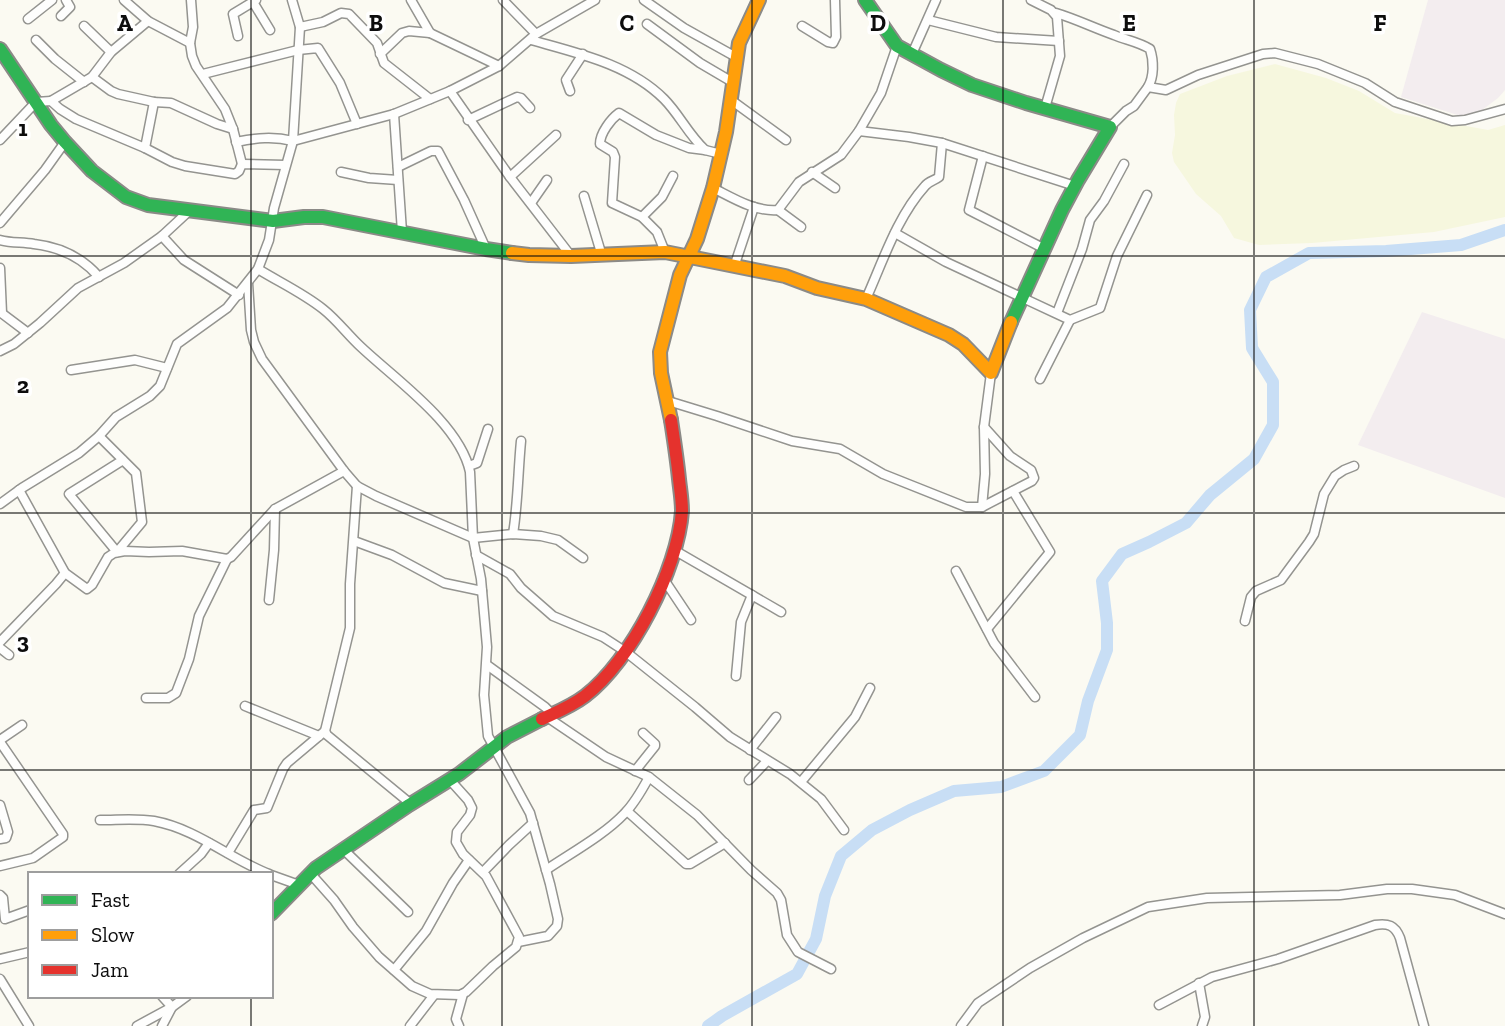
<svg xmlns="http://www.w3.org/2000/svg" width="1505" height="1026" viewBox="0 0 1505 1026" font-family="'Zilla Slab',serif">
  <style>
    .industrial { fill: #f3edef }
    .farmland { fill: #f6f7de }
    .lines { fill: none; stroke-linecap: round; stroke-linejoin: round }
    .river { stroke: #c8def5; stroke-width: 12 }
    .street-casing { stroke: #949490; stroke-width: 11 }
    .fast-casing { stroke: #8b8a87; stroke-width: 16 }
    .slow-casing { stroke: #8b8a87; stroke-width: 16 }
    .jam-casing { stroke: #8b8a87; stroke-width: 16 }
    .street { stroke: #fefefd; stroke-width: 8 }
    .fast { stroke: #30b455; stroke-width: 12 }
    .slow { stroke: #ff9f0a; stroke-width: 12 }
    .jam { stroke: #e5322d; stroke-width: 12 }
    .grid { fill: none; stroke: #0d0d0d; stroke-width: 2; stroke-opacity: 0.55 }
    .grid-label { font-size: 23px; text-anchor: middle; font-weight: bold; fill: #0d0d0d; stroke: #fff; stroke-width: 7; stroke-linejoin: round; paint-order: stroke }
  </style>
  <rect width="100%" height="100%" fill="#fbfaf2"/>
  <g class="industrial">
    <path d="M1428,0H1505V90L1498,98L1470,119L1401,97Z"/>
    <path d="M1422,312L1505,339V498L1358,445Z"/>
  </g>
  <path class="farmland" d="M1275,64L1326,78L1359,91L1395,113L1488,130L1505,125V217L1434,232L1312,243L1259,245L1234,238L1221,216L1196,194L1174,162L1172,153L1175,135L1174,115L1176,103L1180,94L1227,76Z"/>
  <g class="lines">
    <path class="river" d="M708,1026L722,1016L797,974L816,939L825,896L841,856L872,830L910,810L954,791L1001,787L1044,771L1080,735L1088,701L1107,650V623L1102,581L1122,554L1149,542L1186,523L1210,495L1254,459L1273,425V382L1252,348L1250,310L1266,277L1309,253L1386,251L1461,245L1505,230"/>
    <defs>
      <g id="street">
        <path d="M124,0L148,21L190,43"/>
        <path d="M191,0L193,27L190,43L192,56L196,66L225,109L233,129L242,164"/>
        <path d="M411,0L430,33L499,66"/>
        <path d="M503,0L536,34"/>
        <path d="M644,0L684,28L736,57"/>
        <path d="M1031,0L1051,10L1057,17L1060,56L1045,108"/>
        <path d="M253,2L270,30"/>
        <path d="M1056,13C1076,19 1094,28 1114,35C1126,40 1139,42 1150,49C1154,61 1154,77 1148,87"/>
        <path d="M61,16L70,7L66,0"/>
        <path d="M28,19L52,0"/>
        <path d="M928,20L996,37L1059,41"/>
        <path d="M148,21L111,52L92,77L51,101L60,109L76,119L145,148L172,162L185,166L235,174L239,171L242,164L285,165"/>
        <path d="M647,24L700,63L734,83"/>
        <path d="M84,26L111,52"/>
        <path d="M802,26L828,42L833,43L836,37L835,0"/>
        <path d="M300,27L323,22L341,13L349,14L377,43L384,63L430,99"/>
        <path d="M238,36L233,14L256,0"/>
        <path d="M36,40L55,59L84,82"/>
        <path d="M531,40C577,53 629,64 664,99C679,114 688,134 705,150"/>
        <path d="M897,46L881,93L859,131L909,137L942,143L1075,186"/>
        <path d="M380,54L402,33L409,31L430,33"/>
        <path d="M912,54L936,0"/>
        <path d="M203,74L298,50L318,48L340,83L357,124"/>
        <path d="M92,77L111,91L118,94L154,102L171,103L217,124L233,129"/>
        <path d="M450,91L510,177L571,256"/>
        <path d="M570,91L566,80L583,54"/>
        <path d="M731,100L786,140"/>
        <path d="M394,114L402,232"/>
        <path d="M468,120L517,97L521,98L530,108"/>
        <path d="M1110,127L1126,111L1134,106L1148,87L1166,90L1198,75L1263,54L1275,53L1318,64L1365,83L1395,102L1452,121L1465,120L1505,109"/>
        <path d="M0,140L36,102L51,101"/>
        <path d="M236,142C256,138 273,136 293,141L394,114L450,91L499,66L536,34L595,0"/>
        <path d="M145,148L154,102"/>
        <path d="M983,156L969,210L1043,248"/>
        <path d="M398,167L431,151H438L464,200L486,249"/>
        <path d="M341,172L369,178L398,180"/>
        <path d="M812,172L835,188"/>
        <path d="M510,177L556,135"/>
        <path d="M713,188C733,198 755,212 778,210L799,182L841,155L859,131"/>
        <path d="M584,196L602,256"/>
        <path d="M531,203L547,180"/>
        <path d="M778,210L801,227"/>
        <path d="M642,217L662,197L673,176"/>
        <path d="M0,223L45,170L65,142"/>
        <path d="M895,233L946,262L1070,320L1040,379"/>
        <path d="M162,236L184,260L239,295"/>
        <path d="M0,240C11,243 23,242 34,244C59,247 82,257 99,277"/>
        <path d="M665,252L657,232L642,217L612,203L615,157L613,152L600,144C600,133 611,119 619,113L656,135L689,148L705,150L721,154"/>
        <path d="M734,267L754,207"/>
        <path d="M0,268L2,313"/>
        <path d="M258,269C279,282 303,293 323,309C337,320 348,335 361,347C396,380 460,424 470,472L473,538L481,579L487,647L484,695L488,736L530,813L550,884L558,919L557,926L548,936L518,942"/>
        <path d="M248,283L251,330L254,342L262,359L344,471L357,486L376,496L473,538L513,534L541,536L558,540L583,558"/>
        <path d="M866,299C883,261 897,217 925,186C929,181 934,181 939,177L942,143"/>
        <path d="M0,312L28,333"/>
        <path d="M1057,313L1082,249L1090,220L1104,201L1124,164"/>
        <path d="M1070,320L1100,308L1117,256L1147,195"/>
        <path d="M0,351L14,344L40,323L78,288L124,263L162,236L189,211"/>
        <path d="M71,370L135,360L167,368"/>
        <path d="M668,401L717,416L792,441L840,449L883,474L966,507H982L1032,481L1034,478L1031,470L1010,456L984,427"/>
        <path d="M99,436L136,473L142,522L117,552L69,494L123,460"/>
        <path d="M469,466L477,463L488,429"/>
        <path d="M357,486L350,584V628L325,731L327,735L411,804"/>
        <path d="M19,490L65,573L87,589L92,585L108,557L114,553L125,551L149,552L182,551L227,559"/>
        <path d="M0,504L22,488L79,453L99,436L116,417L150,396L160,386L177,344L227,308L258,269L269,240L274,208L293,141L300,27L292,0"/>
        <path d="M982,507L985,474L984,427L991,373"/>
        <path d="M513,534C518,503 518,472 521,441"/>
        <path d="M354,541L392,555L444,583L482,591"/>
        <path d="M674,550L781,612"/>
        <path d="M476,555L510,574L521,588L553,616L603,637L626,652L695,707L730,737L790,774L821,799L844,830"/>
        <path d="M956,571L994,643L1035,697"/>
        <path d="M663,578L691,620"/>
        <path d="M269,600L274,550L275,509"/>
        <path d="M1245,621L1251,597L1256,591L1281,580L1309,542L1314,534L1324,494L1335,476L1344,470L1354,466"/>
        <path d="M987,629L1050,552L1013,491"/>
        <path d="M0,642L56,584L65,573"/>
        <path d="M0,648L9,655"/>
        <path d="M487,665L545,707L552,714"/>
        <path d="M736,676L741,622L752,595"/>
        <path d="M146,698H168L176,693L189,659L199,616L227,559L231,557L275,509L344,471"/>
        <path d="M245,706L319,736"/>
        <path d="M547,717L606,757L649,777L697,815L751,870L777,893L781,900L787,935L798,952L831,969"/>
        <path d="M0,740L22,725"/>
        <path d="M0,742L63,834V837L33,858L0,866"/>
        <path d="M750,750L776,717"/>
        <path d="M635,771L655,746V744L643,733"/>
        <path d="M749,780L767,761"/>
        <path d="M801,782L855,717L870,688"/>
        <path d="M0,805L8,832L6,838L0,839"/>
        <path d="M627,811L686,864H690L725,843"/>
        <path d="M100,820C118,820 137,818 154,821C197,829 230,859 269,874"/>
        <path d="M344,850L408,912"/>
        <path d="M228,853L254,810L267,808L283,769L287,763L325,731"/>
        <path d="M546,870C571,853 604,835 624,814C634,804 642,790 649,777"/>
        <path d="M483,872L509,845L533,823"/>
        <path d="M310,873L334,900L353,927L379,957L412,986L430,994L460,995L466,992L493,966L516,947L519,937L486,876L463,854L456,842L457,832L470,815L472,808L468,800L450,780"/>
        <path d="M179,874L201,854L209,843"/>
        <path d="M271,875L299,885"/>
        <path d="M0,895L3,898L5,919L30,910"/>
        <path d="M0,959L30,952"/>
        <path d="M394,970L426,931L453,883L469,860"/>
        <path d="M0,979L29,1026"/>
        <path d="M1199,983L1205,1017L1202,1026"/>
        <path d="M1159,1005L1212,977L1278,959L1375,925C1388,923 1395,925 1400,938L1424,1026"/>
        <path d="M137,1026L172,1007L187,996"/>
        <path d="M162,1026L172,1007L162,996"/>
        <path d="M410,1026L434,995"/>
        <path d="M459,1026L456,1019L463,994"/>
        <path d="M961,1026L978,1003L1030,968L1083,938L1148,907L1207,898L1340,895L1387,889H1412L1455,895L1505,914"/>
      </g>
      <g id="fast">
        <path d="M865,0L897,46L941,70L972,85L1026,103L1110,127L1078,180L1062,210L1011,322"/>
        <path d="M0,49L51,125L65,142L92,171L126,197L148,205L273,221L304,217H323L486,249L512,253"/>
        <path d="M271,914L316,868L409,805L459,774L507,737L542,719"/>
      </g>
      <g id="slow">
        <path d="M512,253L529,255L571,256L665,252L785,276L817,288L866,299L949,335L963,344L991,373L1011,322"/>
        <path d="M671,420L661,373L660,352L680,275L697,239L713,188L726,132L739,43L759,0"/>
      </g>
      <path id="jam" d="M542,719C557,712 572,706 585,696C631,661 678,569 682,511C682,500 680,489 679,479C677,459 674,440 671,420"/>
    </defs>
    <use href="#street" class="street-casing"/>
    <use href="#fast" class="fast-casing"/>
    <use href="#slow" class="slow-casing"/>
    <use href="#jam" class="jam-casing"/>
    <use href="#street" class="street"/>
    <use href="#fast" class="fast"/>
    <use href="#slow" class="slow"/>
    <use href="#jam" class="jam"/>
  </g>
  <path class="grid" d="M251,0V874M502,0V1026M752,0V1026M1003,0V1026M1254,0V1026M0,256H1505M0,513H1505M0,770H1505M251,996V1026"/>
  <g class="grid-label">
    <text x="125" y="31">A</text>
    <text x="376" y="31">B</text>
    <text x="627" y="31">C</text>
    <text x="878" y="31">D</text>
    <text x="1129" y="31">E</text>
    <text x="1380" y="31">F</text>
    <text x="23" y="136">1</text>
    <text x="23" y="393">2</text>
    <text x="23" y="649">3</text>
  </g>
  <rect x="28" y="872" width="245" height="126" fill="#ffffff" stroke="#9e9e9e" stroke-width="2"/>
  <rect x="42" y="895" width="35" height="10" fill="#30b455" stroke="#9e9e9e" stroke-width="2"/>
  <text x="91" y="907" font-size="21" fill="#0d0d0d">Fast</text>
  <rect x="42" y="930" width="35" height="10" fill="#ff9f0a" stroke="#9e9e9e" stroke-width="2"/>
  <text x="91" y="942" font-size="21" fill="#0d0d0d">Slow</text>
  <rect x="42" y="965" width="35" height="10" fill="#e5322d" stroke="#9e9e9e" stroke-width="2"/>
  <text x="91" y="977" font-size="21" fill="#0d0d0d">Jam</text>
</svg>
